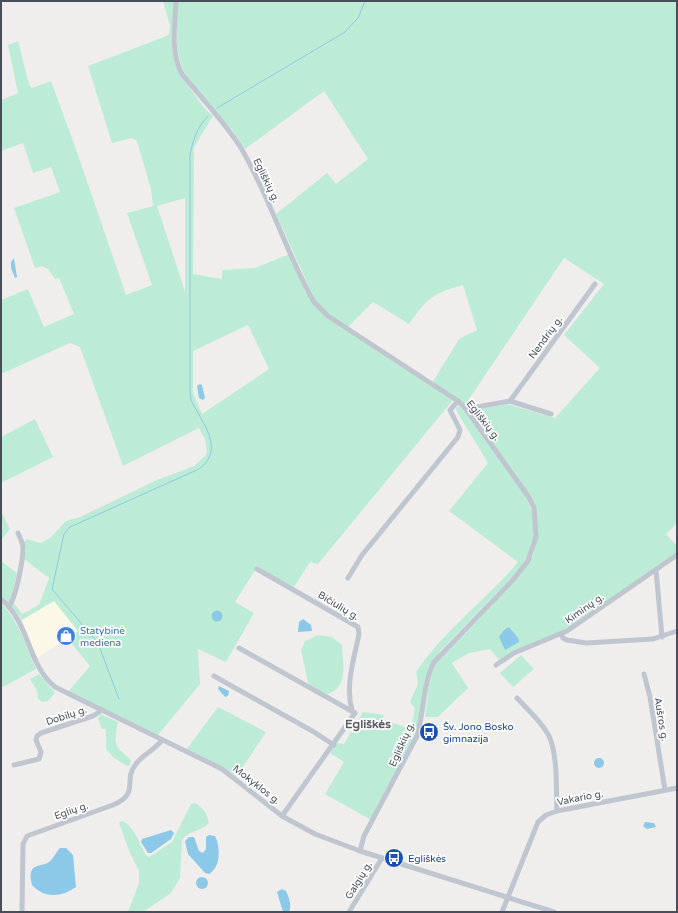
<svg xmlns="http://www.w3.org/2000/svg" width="678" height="913" viewBox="0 0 678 913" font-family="'Varela Round',sans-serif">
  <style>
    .commercial { fill: #fbf8e7 }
    .green { fill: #bdecd6; fill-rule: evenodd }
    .water { fill: #8cc8e7 }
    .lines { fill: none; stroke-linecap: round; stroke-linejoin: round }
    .stream { stroke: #8cc8e7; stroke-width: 1 }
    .minor { stroke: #bfc6cf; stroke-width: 5 }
    .labels { text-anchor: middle; stroke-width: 3.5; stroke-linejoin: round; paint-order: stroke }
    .street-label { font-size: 10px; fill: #474e5a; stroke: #fff }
    .shop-label { font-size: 10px; fill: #366cbe; stroke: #fff; text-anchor: start }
    .transit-label { font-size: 10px; fill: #164399; stroke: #fff; text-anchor: start }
    .quarter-label { font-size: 12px; font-weight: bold; fill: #5a5d62; stroke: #fff }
  </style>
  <rect width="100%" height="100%" fill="#f0eeed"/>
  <path class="commercial" d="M54,600L78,632L37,658L22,620Z"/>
  <g class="green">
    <path d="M163,1H174C171,44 166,56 193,92C199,101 205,110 213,116L194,147L193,274L222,279V270L255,268L290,254L313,303L323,314L453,400L318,564L310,562L294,587L257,567L235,602L254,613L226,662L198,649L200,684L158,735L68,692L90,666L68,639L78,631L54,601L22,620L9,602L1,596V561L17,573L11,599L22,614L39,605L49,578L24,559L26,550L24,542L27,539L41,543L51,537L66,521L80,517L157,480L194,466L205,456L207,451L205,439L199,428L123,466L80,347L70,343L1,374V300L28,289L44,327L74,314L59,278L55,279L48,269L42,266L35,268L14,208L60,192L51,167L33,173L23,143L1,151V100L18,93L8,45L18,41L29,84L32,88L51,81L77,152L126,295L152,285L127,213L153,206L151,189L137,141L132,138L112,143L88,66L169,35L170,25ZM185,198V291L157,206ZM248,325L269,369L202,414L193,393V351Z"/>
    <path d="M178,1H677V523L666,534L677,546V554L561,632L499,660L490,649L469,653L452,663L468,688L438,717H425L429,685L435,664L469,630L529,563L533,556L537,539L531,498L470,411L507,404L555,418L600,368L564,335L604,284L564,258L465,405L432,383L459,339L477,330L463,285C431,294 428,298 409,324L373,302L348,327L328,313L316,302L276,214L327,173L336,184L368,159L324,91L245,149L233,131L187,77C173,53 177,28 178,1Z"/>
    <path d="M459,406C473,418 483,435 493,450C522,489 554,522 519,570L440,651C419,679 426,705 414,735C403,764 385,792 371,820L325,794L344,762L330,753L337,743L344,744L363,712L384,715L381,723L387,721L411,729L415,708L410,702L418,684L416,672C444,630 486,600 518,562L449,511L488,463L457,412L456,408Z"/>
    <path d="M35,419L53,457L1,483V437Z"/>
    <path d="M1,511L10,529L2,539H1Z"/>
    <path d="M1,603C19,621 26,646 36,669L1,688Z"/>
    <path d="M318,635L332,637L342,645C343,664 349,686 328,694L312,688L308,682L301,650L305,641Z"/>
    <path d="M521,655L534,669L513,687L500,673Z"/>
    <path d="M39,674L55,693L48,701L43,702L38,699L37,691L30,679Z"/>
    <path d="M218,707L266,732L237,776L219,765L186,750Z"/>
    <path d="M100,714L118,722C116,734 112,743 122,752C125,755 129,757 131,761L129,766H127L114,758L106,749V729H102L98,719Z"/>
    <path d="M195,803C203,808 207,812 209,823C201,832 189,830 182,840L180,878L171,893L143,912H128L139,883V871L130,853L119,823L122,821C134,825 140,845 146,855L149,857L172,842L191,804Z"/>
  </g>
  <g class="water">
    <path d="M14,258L17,277L15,278L11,268V262Z"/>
    <path d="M200,384L202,385L205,398L203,400L199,398L197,386Z"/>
    <circle cx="217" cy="616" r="5.5"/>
    <path d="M303,619L311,625L312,631L298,632L299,622Z"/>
    <path d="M509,627L518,638L519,642L505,650L499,637L504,630Z"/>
    <path d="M219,686L229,691L228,696L225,697L218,689Z"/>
    <circle cx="599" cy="763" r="5"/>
    <path d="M645,822L654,823L656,827L647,829L643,826Z"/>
    <path d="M171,830L174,833L171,839L151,853H148L141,842L142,839Z"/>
    <path d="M209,835L215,836L216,838C220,849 221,867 209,874L205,873L188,854L185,841L189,837H194L199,851L203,853L206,849V837Z"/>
    <path d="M60,848H66L73,855L76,887C62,897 45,899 32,885C26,860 42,869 50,861C54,858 56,852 60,848Z"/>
    <circle cx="202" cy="883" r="6"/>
    <path d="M282,889L286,891C289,897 292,906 289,912H283L277,892Z"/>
  </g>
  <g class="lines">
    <g class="stream">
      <path d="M217,108L345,32L358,18L365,1"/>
      <path d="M119,699L98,643L52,589L64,534L70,527L199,469C226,449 202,423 191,400L190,393V155C193,140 197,127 208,116"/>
    </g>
    <g class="minor">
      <path d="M176,1C175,26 170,51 182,74C202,99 225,122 241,148C270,197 286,253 314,302L328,316L458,401L466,409L528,496L534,508L536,537L528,561L512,581L434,662C423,684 424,712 417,736L364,836L360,851"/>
      <path d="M510,401L595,284"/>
      <path d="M466,409L510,401L551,414"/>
      <path d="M257,569L358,627L359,634C354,659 345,685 352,711"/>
      <path d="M656,570L662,637"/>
      <path d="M348,578L362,555L458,437L460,430L450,410L458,401"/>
      <path d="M1,599C30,623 27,664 55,687L222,769L282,816L315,834L360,851L554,912"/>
      <path d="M9,606C16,598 23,560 23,548C23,543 20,538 18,533"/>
      <path d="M561,634L563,638L567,640L586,643L653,639L677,631"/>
      <path d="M239,648L355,713L282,816"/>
      <path d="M496,665L514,653L567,631L677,555"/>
      <path d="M644,674L650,697L665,790"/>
      <path d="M214,676L314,732L334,745"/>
      <path d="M517,698C527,709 542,722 549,736C558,756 556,789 557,811"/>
      <path d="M14,765L39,759L41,752L36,740L37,736L41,733L93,716L102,710"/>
      <path d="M22,912L23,844L27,836L113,805C141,793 122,781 136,764C143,754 155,750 162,740"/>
      <path d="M349,912L382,858"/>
      <path d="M502,912L538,822L546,815L557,811L677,788"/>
    </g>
  </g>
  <defs>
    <symbol id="shop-disc" viewBox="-11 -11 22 22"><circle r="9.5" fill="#3f7fe0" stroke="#fff"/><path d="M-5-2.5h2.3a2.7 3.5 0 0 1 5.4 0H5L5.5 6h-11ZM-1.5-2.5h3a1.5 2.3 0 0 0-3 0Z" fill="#fff"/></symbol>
    <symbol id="bus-disc" viewBox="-11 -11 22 22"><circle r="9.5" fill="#1a4fb4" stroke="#fff"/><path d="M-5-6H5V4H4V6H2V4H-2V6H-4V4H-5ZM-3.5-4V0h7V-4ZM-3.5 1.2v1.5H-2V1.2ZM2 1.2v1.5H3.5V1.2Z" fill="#fff"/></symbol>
  </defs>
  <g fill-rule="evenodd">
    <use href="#shop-disc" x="55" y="625" width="22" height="22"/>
    <use href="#bus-disc" x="418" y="721" width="22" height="22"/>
    <use href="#bus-disc" x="383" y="847" width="22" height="22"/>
  </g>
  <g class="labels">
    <g class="street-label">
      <text transform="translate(267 180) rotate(64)" y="4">Egliškių g.</text>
      <text transform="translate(545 337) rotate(-54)" y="4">Nendrių g.</text>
      <text transform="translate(484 420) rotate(52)" y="4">Egliškių g.</text>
      <text transform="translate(339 605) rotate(31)" y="4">Bičiulių g.</text>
      <text transform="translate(584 608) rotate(-35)" y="4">Kiminų g.</text>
      <text transform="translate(66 715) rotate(-18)" y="4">Dobilų g.</text>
      <text transform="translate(662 719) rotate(80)" y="4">Aušros g.</text>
      <text transform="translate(401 744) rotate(-66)" y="4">Egliškių g.</text>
      <text transform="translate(257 784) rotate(38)" y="4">Mokyklos g.</text>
      <text transform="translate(580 797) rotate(-11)" y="4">Vakario g.</text>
      <text transform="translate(71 810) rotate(-19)" y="4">Eglių g.</text>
      <text transform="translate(358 880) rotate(-59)" y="4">Galgių g.</text>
    </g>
    <g class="shop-label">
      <text x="80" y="634">Statybinė<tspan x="80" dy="12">mediena</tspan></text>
    </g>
    <g class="transit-label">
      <text x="443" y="730">Šv. Jono Bosko<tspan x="443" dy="12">gimnazija</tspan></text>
      <text x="408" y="862">Egliškės</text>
    </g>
    <g class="quarter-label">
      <text x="368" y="728">Egliškės</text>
    </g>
  </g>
  <rect width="678" height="913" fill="none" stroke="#474e5a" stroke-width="4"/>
</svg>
